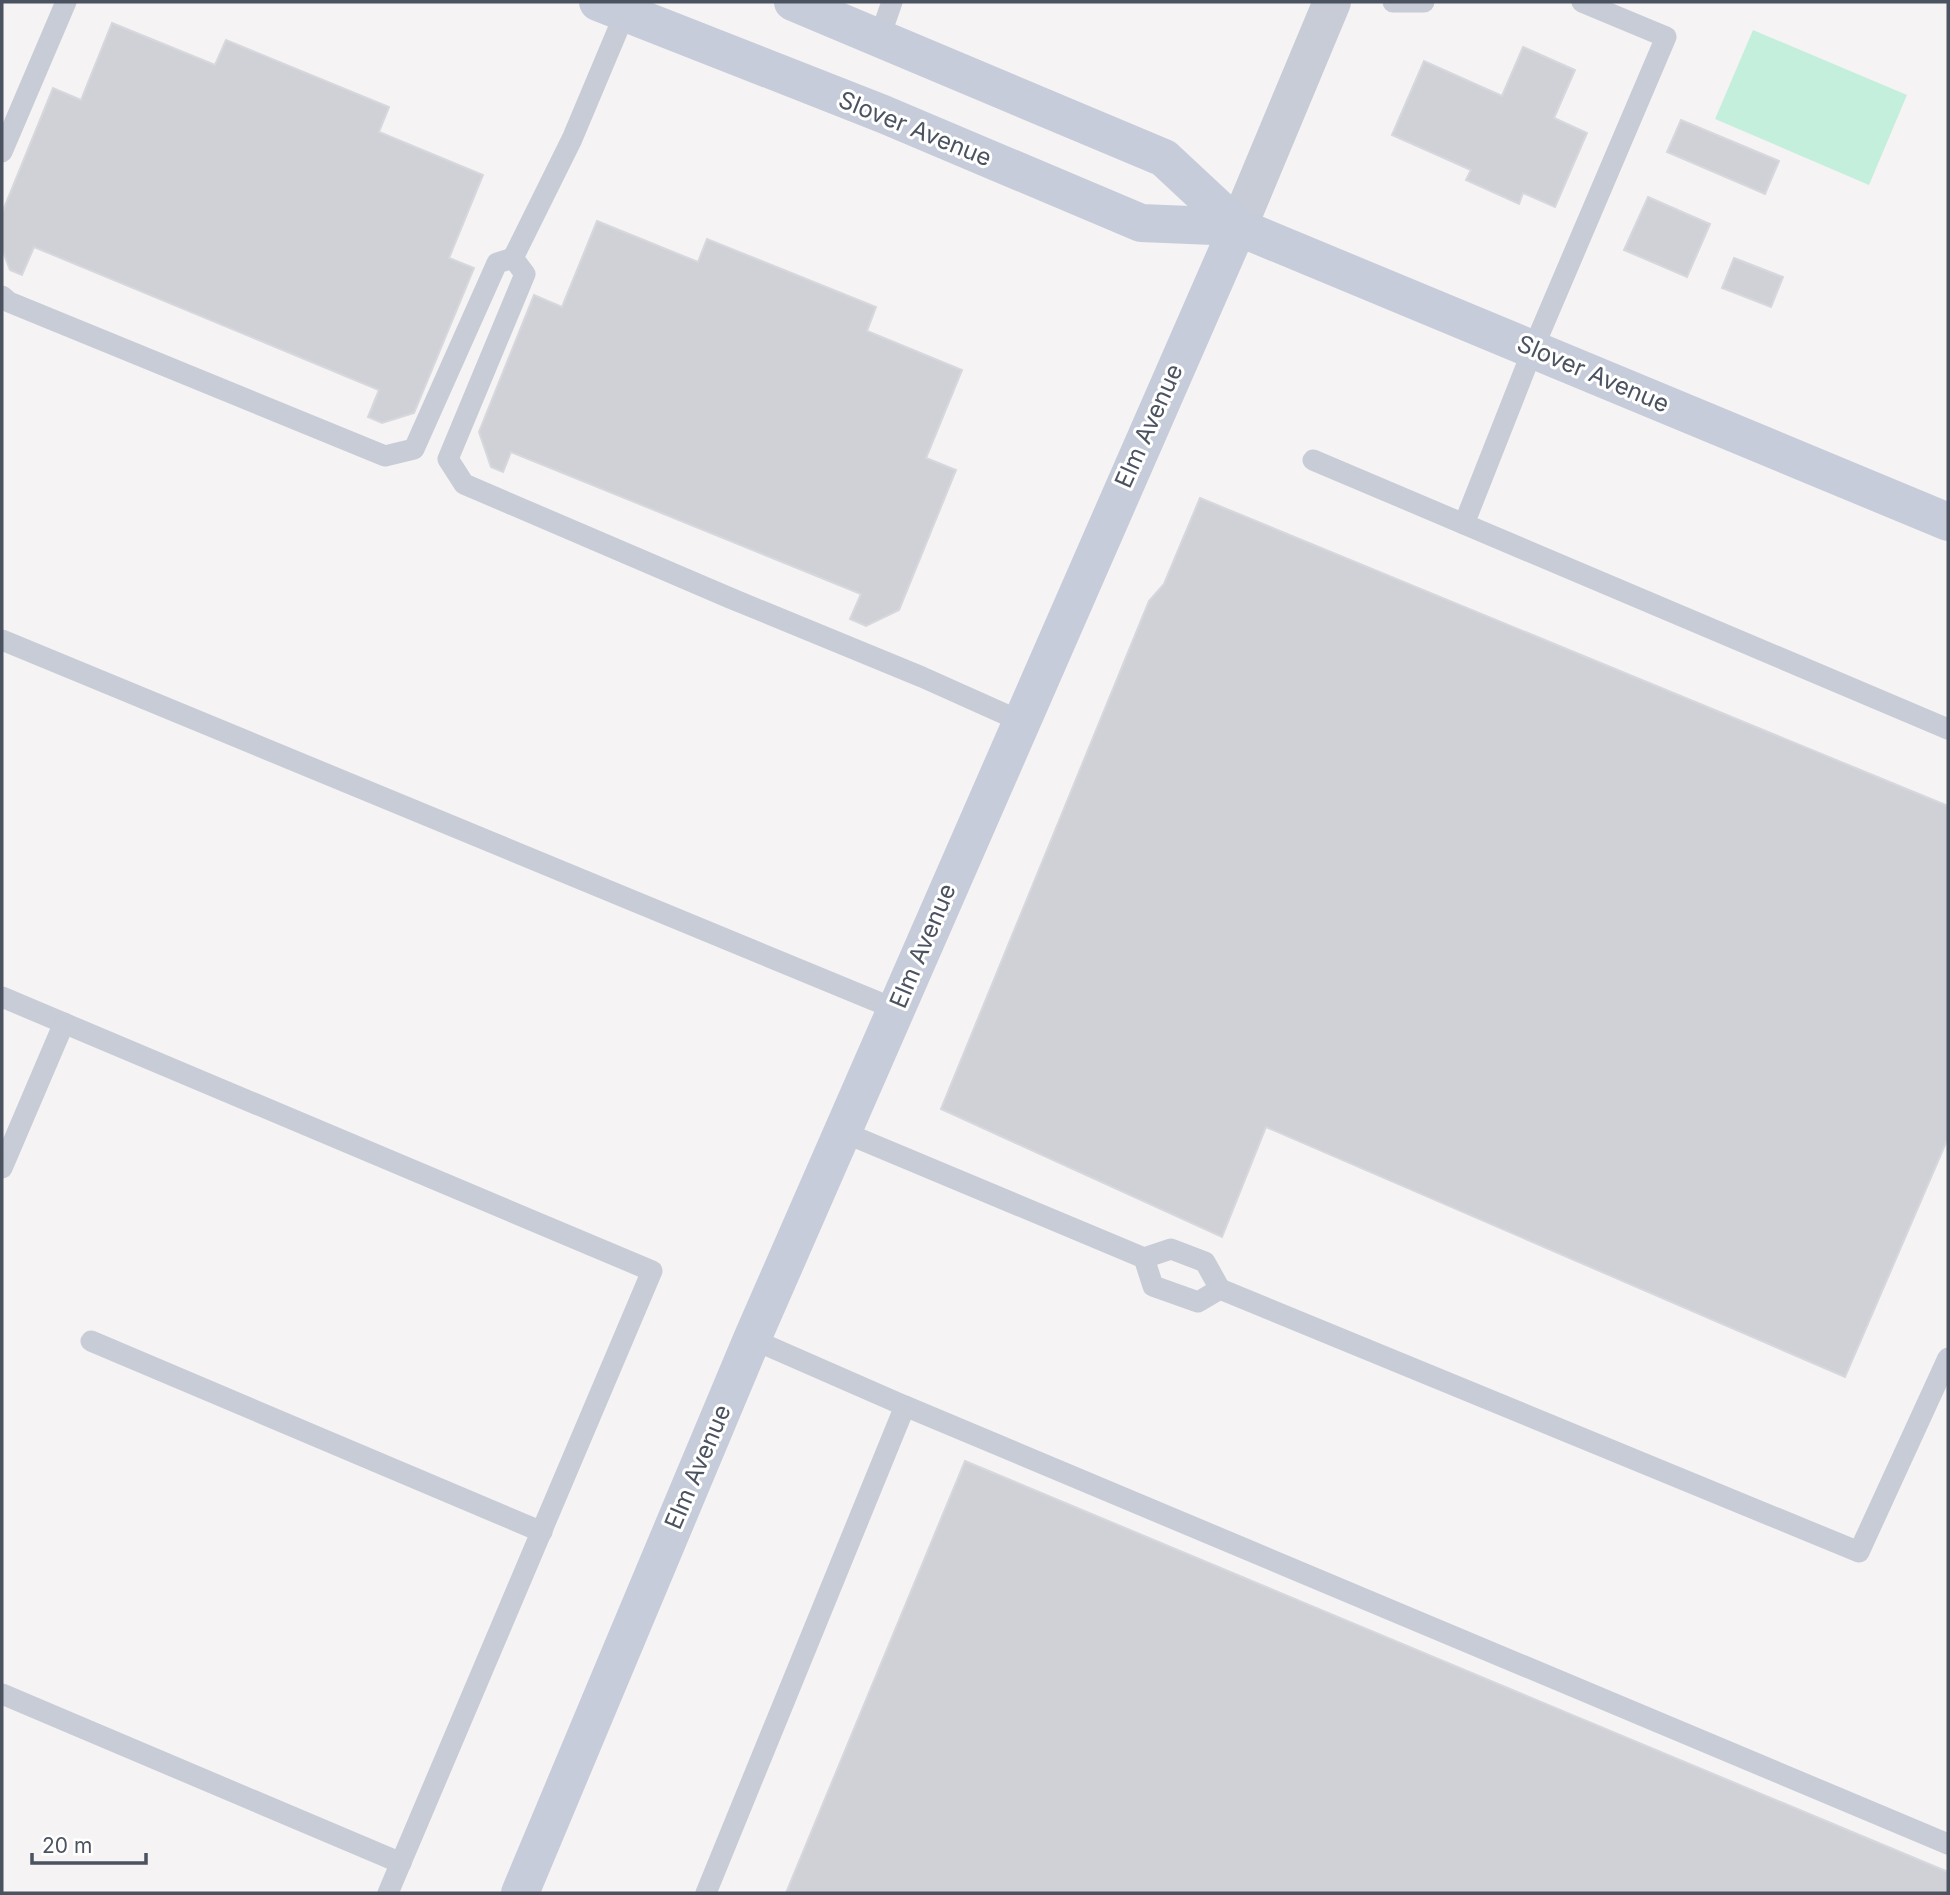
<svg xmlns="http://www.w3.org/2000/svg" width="1950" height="1895" viewBox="0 0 1950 1895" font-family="Inter,sans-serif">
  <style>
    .green { fill: #c5efdd }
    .building { fill: #d0d1d6; stroke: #d7d8dd; stroke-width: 2 }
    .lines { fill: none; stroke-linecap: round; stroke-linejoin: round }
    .lane { stroke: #c7ccd6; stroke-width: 21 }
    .street { stroke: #c7ccd6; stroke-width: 38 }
    .secondary { stroke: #c7ccda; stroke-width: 38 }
    .labels { text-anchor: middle; stroke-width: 6; stroke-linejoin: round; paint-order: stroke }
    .street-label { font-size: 24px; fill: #4b5260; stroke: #fff }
  </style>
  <rect width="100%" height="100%" fill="#f5f3f3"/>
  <path class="green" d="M1753,30L1907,95L1869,185L1715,119Z"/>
  <g class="building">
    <path d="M112,23L215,65L226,40L389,107L379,132L483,175L449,258L474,268L414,413L382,423L368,417L379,390L34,247L22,275L10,270L2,249V213L53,88L81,100Z"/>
    <path d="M1523,47L1575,70L1554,118L1587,133L1555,207L1523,193L1519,204L1466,180L1471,170L1392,135L1424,61L1502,96Z"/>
    <path d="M1681,120L1779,161L1765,194L1667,152Z"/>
    <path d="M1648,197L1710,224L1687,277L1624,250Z"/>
    <path d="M597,221L698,262L707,239L876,307L867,331L962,370L926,458L956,470L899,610L866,626L850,619L861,594L511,452L503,472L491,467L479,432L534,295L562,307Z"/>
    <path d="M1734,258L1783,277L1771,307L1722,288Z"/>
    <path d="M1200,498L1948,806V1138L1845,1377L1266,1127L1222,1237L941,1109L1149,601L1164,584Z"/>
    <path d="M965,1461L1948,1872V1893H786Z"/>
  </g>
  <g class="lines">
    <g class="lane">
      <path d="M1393,2H1424"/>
      <path d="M625,13L572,139L513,258L525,274L448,459L464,484L730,598L922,677L1020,721"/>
      <path d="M879,39L892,2"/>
      <path d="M2,152L66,2"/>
      <path d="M2,296L9,302L385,456L414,449L497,263L513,258"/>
      <path d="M1313,460L1948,729"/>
      <path d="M1464,524L1533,349L1666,37L1582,2"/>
      <path d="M2,640L895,1009"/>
      <path d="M2,997L652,1271L388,1893"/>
      <path d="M843,1132L1144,1258L1171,1249L1205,1262L1220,1289L1198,1302L1153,1286L1144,1258"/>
      <path d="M2,1168L64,1023"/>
      <path d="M1220,1289L1859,1552L1948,1358"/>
      <path d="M752,1339L905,1406"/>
      <path d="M91,1341L542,1532"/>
      <path d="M2,1694L401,1863"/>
      <path d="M706,1893L905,1406L1948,1844"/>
    </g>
    <path class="street" d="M1238,227L1332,2"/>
    <g class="secondary">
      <path d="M598,2L883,114L1141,223L1238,227L1948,522"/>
      <path d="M793,2L1164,158L1238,227"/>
      <path d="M520,1893L752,1339L1238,227"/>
    </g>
  </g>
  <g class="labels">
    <g class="street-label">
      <text transform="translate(915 129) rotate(22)" y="8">Slover Avenue</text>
      <text transform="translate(1593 374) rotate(23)" y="8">Slover Avenue</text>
      <text transform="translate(1149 426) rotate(-66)" y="8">Elm Avenue</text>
      <text transform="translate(923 946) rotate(-67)" y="8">Elm Avenue</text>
      <text transform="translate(698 1467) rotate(-67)" y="8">Elm Avenue</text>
    </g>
  </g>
  <rect width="1950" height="1895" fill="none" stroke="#4b5260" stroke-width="7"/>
  <path d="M32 1853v10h114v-10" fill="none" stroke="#4b5260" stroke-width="3.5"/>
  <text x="42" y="1853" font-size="21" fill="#4b5260" stroke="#ffffff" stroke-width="5" paint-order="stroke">20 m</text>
</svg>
